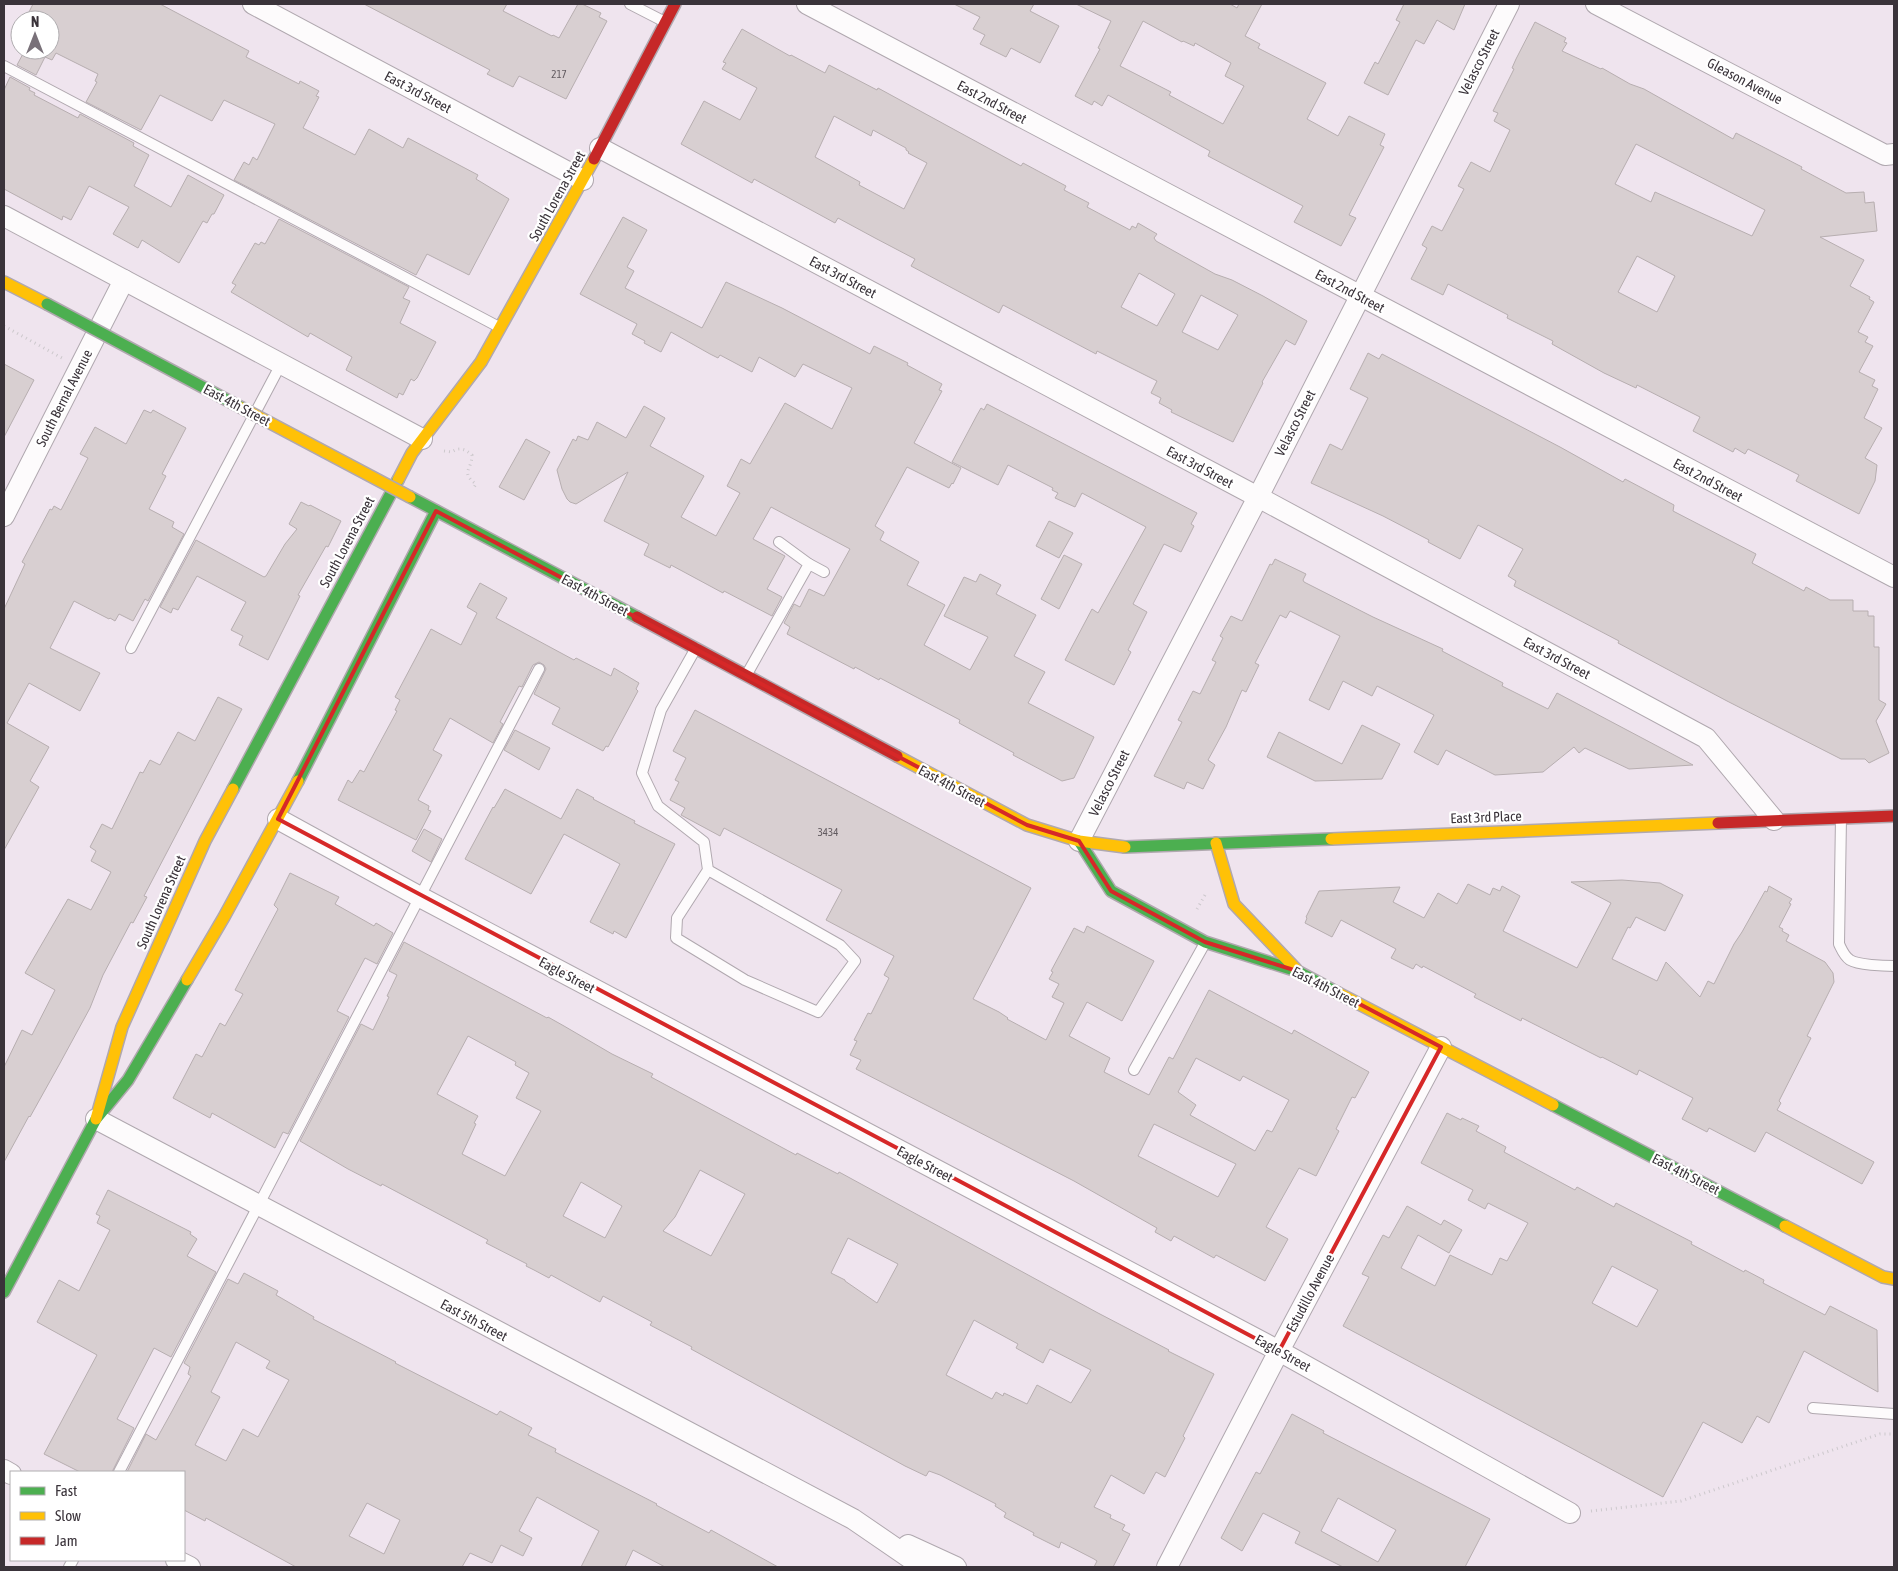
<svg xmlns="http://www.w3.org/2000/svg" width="1898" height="1571" viewBox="0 0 1898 1571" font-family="'Asap Condensed',sans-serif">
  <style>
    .building { fill: #d8cfd1; stroke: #b7aeb0; fill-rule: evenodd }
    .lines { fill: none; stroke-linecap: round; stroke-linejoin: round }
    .lane-casing { stroke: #b0a8af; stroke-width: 12 }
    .street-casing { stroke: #b0a8af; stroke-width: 22 }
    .fast-casing { stroke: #b0a8af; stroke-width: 14 }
    .slow-casing { stroke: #b0a8af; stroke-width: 14 }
    .jam-casing { stroke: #b0a8af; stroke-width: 14 }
    .path { stroke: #ccc8cc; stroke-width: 3; stroke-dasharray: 1 4; stroke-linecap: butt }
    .lane { stroke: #fdfbfc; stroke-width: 10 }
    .street { stroke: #fdfbfc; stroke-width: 20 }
    .fast { stroke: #4caf50; stroke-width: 11 }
    .slow { stroke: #ffc107; stroke-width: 11 }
    .jam { stroke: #c62828; stroke-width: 11 }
    .fast-bridge-casing { stroke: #b0a8af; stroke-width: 14; stroke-linecap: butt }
    .slow-bridge-casing { stroke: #b0a8af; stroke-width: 14; stroke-linecap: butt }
    .fast-bridge { stroke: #4caf50; stroke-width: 11 }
    .slow-bridge { stroke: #ffc107; stroke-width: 11 }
    .marked { fill: none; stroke: #d62828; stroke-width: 4; stroke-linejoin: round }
    .labels { text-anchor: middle; stroke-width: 4.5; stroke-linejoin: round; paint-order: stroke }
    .number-label { font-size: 11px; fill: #625b60 }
    .street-label { font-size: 14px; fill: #3a333a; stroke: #fff }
  </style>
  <rect width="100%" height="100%" fill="#efe4ee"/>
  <g class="building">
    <path d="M33,4H160L249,51L246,57L299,84L300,81L319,91L316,96L319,97L303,128L355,155L369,129L403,148L408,138L478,175L476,179L509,199L469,275L427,254L416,275L234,180L244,162L249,165L253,157L257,160L275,124L224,100L212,121L160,95L141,130L86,102L97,82L95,81L98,74L56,53L52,60L45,57L36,75L17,65L25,50H50V20H25Z"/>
    <path d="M364,4H507L503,11L552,36L553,35L559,38L578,4H582L601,13L599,17L607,21L566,99L519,76L513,87L487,74L490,70Z"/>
    <path d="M954,4H1034L1030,11L1059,26L1040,63L1011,48L1006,57L980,44L985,35L973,29L980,17Z"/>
    <path d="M1076,4H1230L1237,8L1239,4H1262L1245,36L1260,44L1258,48L1326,83L1307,119L1338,136L1349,116L1385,134L1380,145L1384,147L1349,215L1356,218L1341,246L1294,222L1303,206L1208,156L1210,151L1108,95L1102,106L1094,101L1092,105L1075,96L1100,49L1098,48L1111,21ZM1143,21L1182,42L1183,41L1194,46L1195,43L1231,63L1225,76L1244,86L1223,124L1169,95L1171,92L1120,66Z"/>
    <path d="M1404,4H1465L1454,30L1437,20L1424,44L1416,40L1388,95L1364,83L1375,62L1378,64L1400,22L1396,20Z"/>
    <path d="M1535,22L1566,38L1564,42L1567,43L1562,51L1601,69L1602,68L1630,84L1644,89L1733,139L1736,133L1802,167L1801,169L1846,193L1864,192L1865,203L1874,202L1877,231L1820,237L1864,260L1850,286L1870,297L1869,299L1874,302L1858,332L1868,337L1865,342L1873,346L1859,372L1875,380L1872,386L1878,389L1864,418L1882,428L1865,458L1877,465L1875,481L1859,514L1796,481L1799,475L1748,449L1745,454L1735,448L1733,452L1693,431L1700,417L1637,385L1636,388L1604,373L1552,344L1553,341L1507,318L1508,315L1448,284L1443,295L1411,279L1427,248L1422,245L1432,226L1442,231L1464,189L1458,186L1471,162L1490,172L1510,130L1494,121L1498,113L1493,111L1514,69L1512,68L1516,59ZM1636,144L1765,210L1752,236L1655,192L1651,202L1615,184ZM1637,256L1675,276L1657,312L1618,292Z"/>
    <path d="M742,29L790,56L791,55L825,73L829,65L877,90L878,88L1021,166L1023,163L1066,186L1064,190L1089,203L1087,207L1130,230L1132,226L1136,228L1138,223L1157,234L1154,238L1156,241L1215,274L1232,280L1263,296L1307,321L1295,345L1286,340L1262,382L1263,383L1233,442L1171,412L1172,410L1159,403L1161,398L1151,393L1157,381L1097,351L1096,354L1003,305L999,313L911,266L915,259L875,238L838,218L835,223L754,179L752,183L681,144L704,101L740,120L757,88L722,69L726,63L723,62ZM834,116L871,136L873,130L906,148V150L909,152L908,153L927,163L904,209L859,185L860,182L815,157ZM1139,273L1175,294L1157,326L1121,307ZM1201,295L1238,315L1218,350L1182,332Z"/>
    <path d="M10,77L30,88L29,90L35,93L34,95L78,118L80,114L134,143L133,146L149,155L134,186L171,207L188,175L224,195L214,214H212L207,223L203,221L179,263L142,240L138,248L113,234L129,207L89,186L71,220L63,216L62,220L4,189V90Z"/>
    <path d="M623,217L647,230L627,267L634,271L625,288L702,328L726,282L782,308L870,354L874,346L908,363L907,365L942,384L939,390L942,391L914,443L961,468L953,484L952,483L949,488L907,467L875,526L884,532L880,540L919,562L907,585L945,605L924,645L970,670L988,637L944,616L964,577L976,582L980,574L1001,585L996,594L1036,615L1014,656L1045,672L1028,703L1094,737L1074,778L1062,781L1013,755L1014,753L959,723L960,720L880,678L879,680L855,667L854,669L787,634L790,627L784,623L794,604L800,607L809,589L824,596L850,549L771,507L753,539L785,556L767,589L782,597L772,616L724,591L723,593L671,565L670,568L644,555L649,544L604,521L628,472L576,504L570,502L567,499L562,489L557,470L573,439L576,441L578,436L588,440L597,422L626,438L644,406L665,418L650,446L704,476L681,517L716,536L740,493L727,486L741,459L750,464L785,403L832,429L852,388L803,364L795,377L759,357L752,372L720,355L718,358L710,354L671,332L661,352L644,343L645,341L632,334L637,324L580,294Z"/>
    <path d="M279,219L409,287L403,298L410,301L400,323L436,342L417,378L414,381L411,379L403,395L399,393L397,398L346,370L352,357L310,333L308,337L231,292L236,285L232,283L255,243L259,245L261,242L265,244Z"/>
    <path d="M1368,353L1379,359L1382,354L1560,447L1623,482L1625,479L1674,505L1673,511L1756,554L1752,563L1804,591L1806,587L1830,600H1853V611H1868V616H1874V647H1879V700L1886,704L1876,721L1889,753L1869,763L1865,759H1841L1727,701L1618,643L1619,641L1514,586L1516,581L1508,576L1523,549L1478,525L1460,559L1428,542L1429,540L1383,516L1311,483L1330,444L1342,450L1368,398L1350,389Z"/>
    <path d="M4,364L34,380L4,437Z"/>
    <path d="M987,404L1197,513L1191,524L1194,526L1181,552L1164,544L1133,604L1147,612L1128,650L1131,652L1114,685L1065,660L1092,609L1098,613L1146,527L1082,493L1075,507L1055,498L1058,493L1052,490L1053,488L1008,465L998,485L952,462L977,415L981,408L984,410Z"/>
    <path d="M144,410L151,413L153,410L186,428L162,474L166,476L149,509L174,522L172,527L184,534L148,601L145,599L133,621L119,614L115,621L110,618L109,619L74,601L50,648L100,673L80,711L29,683L7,723L49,747L30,781L39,787L4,850V609L25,564L22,562L50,509L52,510L54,506L61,510L88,458L80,454L95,427L126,444Z"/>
    <path d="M526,439L550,452L524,500L499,487Z"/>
    <path d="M301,502L309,506L310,505L341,521L328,547L326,546L298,595L300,596L268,660L239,645L243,636L231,630L246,602L197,576L178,610L173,608L171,613L160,607L196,540L264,577L266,576L285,544L297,529L289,524Z"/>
    <path d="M1049,521L1073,533L1059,558L1036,546Z"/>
    <path d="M1064,555L1082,564L1059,609L1041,599Z"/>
    <path d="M1275,559L1306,574L1303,580L1304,582L1373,617L1443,649L1442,651L1503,683L1502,686L1548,709L1557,693L1693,765L1629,769L1585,748L1579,753L1574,747L1543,772L1495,775L1446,750L1438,765L1414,752L1434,715L1377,686L1372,696L1343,681L1329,710L1309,700L1340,636L1290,611L1286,618L1280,615L1255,663L1259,665L1246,692L1242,690L1226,727L1208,760L1215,765L1203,789L1187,782L1184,789L1154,776L1182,722L1178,720L1193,691L1200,694L1216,662L1212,660L1223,638L1220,636L1231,616L1242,621L1270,564L1272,565Z"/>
    <path d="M480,583L507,598L496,618L574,660L576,658L611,676L614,668L639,683L636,689L638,691L608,747L606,746L603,751L552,724L560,708L534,694L546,669L544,665L539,662L533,665L522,687L519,686L500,722L503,724L493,743L450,718L433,750L442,755L418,800L429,806L428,810L431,811L416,840L338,800L348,780L352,783L360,770L364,772L397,711L395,710L400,700L395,697L431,629L461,645L477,613L467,607Z"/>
    <path d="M218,697L242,709L144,896L147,897L133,923L131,922L103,975L90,1008L59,1065L30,1117L29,1116L4,1162V1067L22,1030L32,1035L55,990L25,973L68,899L91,910L111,872L91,861L96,851L90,847L102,824L112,829L140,772L143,773L150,760L160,765L178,732L195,741Z"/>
    <path d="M695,710L1031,888L973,999L999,1012L1008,1018L1007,1019L1046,1040L1064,1003L1052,997L1059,984L1049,979L1053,972L1051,971L1074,928L1084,933L1087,926L1154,961L1122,1021L1087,1002L1069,1036L1110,1058L1104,1072L1149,1095L1169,1057L1173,1059L1209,990L1292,1034L1294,1030L1369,1072L1355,1098L1352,1097L1336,1129L1339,1131L1316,1176L1299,1168L1266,1227L1288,1239L1265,1281L1216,1255L1214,1258L1174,1236L1171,1241L1155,1232L1157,1228L1074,1181L856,1069L861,1060L850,1055L857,1041L854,1040L868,1013L871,1014L889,978L884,975L894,956L826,920L842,890L724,828L720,836L681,815L685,808L670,800L679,782L675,780L686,758L673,751ZM1196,1058L1240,1081L1243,1076L1289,1100L1272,1132L1267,1130L1255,1151L1190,1115L1196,1105L1178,1092ZM1154,1124L1236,1164L1218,1197L1138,1156Z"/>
    <path d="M1362,725L1400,744L1382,779L1315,781L1267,757L1279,732L1342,764Z"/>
    <path d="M515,730L550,748L539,770L504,750Z"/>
    <path d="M505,789L561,819L577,789L594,798L593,799L635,821L634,823L675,844L626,938L614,931L613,934L590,922L620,864L564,834L531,894L465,859L493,807L494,808Z"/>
    <path d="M424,829L442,839L431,862L412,851Z"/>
    <path d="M290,873L339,897L335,904L374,926L376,923L393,933L377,964L365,958L337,1011L349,1017L288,1134L283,1132L275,1148L212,1113L210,1118L173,1098L196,1054L202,1057L220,1023L225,1026L243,994L235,990L278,909L274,905Z"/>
    <path d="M1622,880L1660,883L1683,895L1665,931L1636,917L1630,928L1628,927L1612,959L1657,981L1666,962L1700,997L1708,981L1714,984L1734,944L1742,932L1765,891L1767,892L1769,886L1792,899L1789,903L1791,904L1779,927L1783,929L1782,931L1789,935L1786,941L1825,962L1833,973L1834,982L1807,1036L1811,1038L1779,1101L1781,1103L1777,1110L1874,1162L1862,1184L1766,1132L1755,1152L1709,1128L1707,1132L1682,1119L1693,1098L1639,1070L1637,1075L1602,1057L1601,1058L1522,1018L1521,1021L1474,997L1476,994L1423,966L1422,968L1416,964L1413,969L1391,958L1396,949L1341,920L1332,937L1305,923L1307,918L1306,917L1319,891L1400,887L1393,902L1424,918L1438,893L1457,904L1468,884L1490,895L1493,888L1500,891L1502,886L1520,896L1503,931L1577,968L1611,903L1571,882Z"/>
    <path d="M404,942L547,1018L548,1017L564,1026L612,1054L653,1074L651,1077L796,1155L797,1153L838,1174L839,1172L1098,1313L1169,1350L1168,1351L1214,1374L1183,1436L1185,1438L1165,1477L1156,1472L1144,1494L1111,1475L1094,1507L1111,1515L1110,1518L1125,1525L1122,1530L1130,1534L1113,1567H1094L1097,1561L1094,1559L1061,1542L1059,1548L1033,1535L1034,1533L1004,1517L1006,1513L995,1506L996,1504L940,1475L929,1471L926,1476L905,1466L691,1349L692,1347L650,1325L652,1322L603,1296L600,1302L551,1275L549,1278L534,1270L526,1266L527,1264L486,1243L488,1240L382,1184L381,1186L348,1169L300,1141L361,1024L373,1030L389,997L387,996L397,975L389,971ZM468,1036L516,1062L515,1065L529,1073L516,1098L541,1111L505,1176L462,1154L476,1124L474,1123L478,1116L437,1094ZM700,1170L745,1194L711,1256L663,1231L675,1217ZM581,1182L622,1206L605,1238L563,1216ZM848,1238L898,1264L877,1303L845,1281V1280L831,1273ZM974,1320L1018,1344L1016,1348L1043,1363L1050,1349L1091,1370L1071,1403L1037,1385L1027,1404L1004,1393L1003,1396L996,1392L992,1399L946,1375Z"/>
    <path d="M1447,1113L1461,1120L1462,1118L1479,1126L1476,1131L1506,1147L1504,1152L1575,1190L1577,1187L1614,1207L1616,1203L1692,1242L1691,1244L1744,1272L1745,1270L1764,1280L1763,1283L1825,1315L1830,1306L1877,1330L1878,1392L1804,1351L1769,1423L1757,1416L1742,1443L1703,1422L1663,1497L1343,1326L1369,1277L1362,1274L1383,1235L1389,1238L1407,1206L1441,1225L1444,1220L1462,1230L1449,1253L1418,1235L1401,1268L1435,1286L1450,1255L1492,1275L1500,1258L1507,1261L1528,1223L1488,1203L1485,1209L1468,1200L1473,1190L1421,1163ZM1612,1266L1658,1290L1637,1327L1592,1303Z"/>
    <path d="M108,1190L191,1232L190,1234L197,1239L187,1256L216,1272L171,1357L154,1348L117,1419L134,1428L112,1472H80L44,1454L97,1355L37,1322L59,1280L79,1291L110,1230L97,1223L100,1216L96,1214Z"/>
    <path d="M244,1273L278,1291L276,1295L314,1317L313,1319L396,1362L395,1363L497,1415L500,1411L532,1428L528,1435L556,1449L555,1452L657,1504L656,1505L709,1533L711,1530L778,1567H665L633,1550L625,1567H581L599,1531L537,1497L519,1531L532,1538L523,1556L501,1545L492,1563L470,1553L462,1567H296L206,1518L205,1521L184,1510V1472H127L146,1434L156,1440L171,1413L191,1376L188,1374L190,1367L184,1363L228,1279L238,1284ZM236,1342L270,1361L266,1368L289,1380L258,1437L243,1429L226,1461L195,1445L220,1397L211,1392ZM367,1503L400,1520L384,1554L349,1536Z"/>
    <path d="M1292,1414L1324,1431L1323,1433L1490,1519L1465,1567H1343L1295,1543L1300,1532L1263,1513L1242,1551L1221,1538L1256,1472L1260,1474ZM1338,1498L1396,1530L1378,1562L1321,1531Z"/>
  </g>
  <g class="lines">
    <defs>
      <g id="lane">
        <path d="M630,4L665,22"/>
        <path d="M4,66L499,327"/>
        <path d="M809,564L824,572"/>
        <path d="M131,648L281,364"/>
        <path d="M696,648L661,710L642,773L658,806L704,842L708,870L677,918L676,938L745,980L818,1012L855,961L840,945L708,870"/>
        <path d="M747,674L809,564L779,542"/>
        <path d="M1841,818L1839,944C1842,950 1844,956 1850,960C1858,965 1884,966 1894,966"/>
        <path d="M1134,1070L1205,943"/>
        <path d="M1813,1408L1894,1414"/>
        <path d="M119,1472L539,669"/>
        <path d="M69,1567L73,1560"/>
      </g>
      <g id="street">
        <path d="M253,4L583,180"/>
        <path d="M807,4L1894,577"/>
        <path d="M1596,4L1885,155L1894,154"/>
        <path d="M600,148L1258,497L1706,738L1774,820"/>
        <path d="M4,216L422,439"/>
        <path d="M4,516L124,280"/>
        <path d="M278,819L420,897L1279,1351L1570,1513"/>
        <path d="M1079,841L1258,497L1509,4"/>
        <path d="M96,1119L853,1519L923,1567"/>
        <path d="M4,1470L11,1474"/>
        <path d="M908,1545L956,1567"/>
        <path d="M176,1560L190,1567"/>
        <path d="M1167,1567L1279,1351L1441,1047"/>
      </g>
      <g id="fast">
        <path d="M410,497L637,617"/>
        <path d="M298,781L436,511"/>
        <path d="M233,789L398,480"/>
        <path d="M1079,841L1111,891L1205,942L1297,971L1338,993"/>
        <path d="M1125,847L1331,839"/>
        <path d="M1553,1105L1785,1226"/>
        <path d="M4,1292L96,1119L128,1080L187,980"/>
      </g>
      <g id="slow">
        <path d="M4,282L47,304"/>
        <path d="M398,480L412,453L481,362L594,159"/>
        <path d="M897,756L1027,825L1079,841L1125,847"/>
        <path d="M1331,839L1718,823"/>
        <path d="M1216,843L1234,904L1296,969"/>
        <path d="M187,980L224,917L298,781"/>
        <path d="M1338,993L1553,1105"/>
        <path d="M96,1119L122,1027L205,841L233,789"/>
        <path d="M1785,1226L1883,1277L1894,1279"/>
      </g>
      <g id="jam">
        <path d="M594,159L675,4"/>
        <path d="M637,617L897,756"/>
        <path d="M1718,823L1894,816"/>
      </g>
    </defs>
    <use href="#lane" class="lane-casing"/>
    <use href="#street" class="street-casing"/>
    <use href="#fast" class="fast-casing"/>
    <use href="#slow" class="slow-casing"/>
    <use href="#jam" class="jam-casing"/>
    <g class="path">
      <path d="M4,326L62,358"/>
      <path d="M444,451L452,452C460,446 466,450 472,455C472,470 460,472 476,484L473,489"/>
      <path d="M1197,909L1205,895"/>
      <path d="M1591,1511L1681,1501L1880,1434H1894"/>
    </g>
    <use href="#lane" class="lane"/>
    <use href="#street" class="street"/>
    <use href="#fast" class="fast"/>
    <use href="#slow" class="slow"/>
    <use href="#jam" class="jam"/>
    <defs>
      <path id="fast-bridge" d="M47,304L242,408"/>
      <path id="slow-bridge" d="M242,408L410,497"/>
    </defs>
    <use href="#fast-bridge" class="fast-bridge-casing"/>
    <use href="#slow-bridge" class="slow-bridge-casing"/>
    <use href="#fast-bridge" class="fast-bridge"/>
    <use href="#slow-bridge" class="slow-bridge"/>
  </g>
  <path class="marked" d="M436,511L1027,825L1079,841L1111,891L1205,942L1297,971L1441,1047L1279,1351L278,819Z"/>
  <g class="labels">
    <g class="number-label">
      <text x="559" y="78">217</text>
      <text x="828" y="836">3434</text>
    </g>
    <g class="street-label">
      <text transform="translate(1479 62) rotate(-63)" y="5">Velasco Street</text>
      <text transform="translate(1745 81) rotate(28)" y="5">Gleason Avenue</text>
      <text transform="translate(418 92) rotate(28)" y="5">East 3rd Street</text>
      <text transform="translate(992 102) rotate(28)" y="5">East 2nd Street</text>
      <text transform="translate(557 196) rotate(-61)" y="5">South Lorena Street</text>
      <text transform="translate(843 277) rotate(28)" y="5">East 3rd Street</text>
      <text transform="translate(1350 291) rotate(28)" y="5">East 2nd Street</text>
      <text transform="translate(64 398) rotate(-63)" y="5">South Bernal Avenue</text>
      <text transform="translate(237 405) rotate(28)" y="5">East 4th Street</text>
      <text transform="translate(1295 423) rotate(-63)" y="5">Velasco Street</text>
      <text transform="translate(1200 467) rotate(28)" y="5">East 3rd Street</text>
      <text transform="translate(1708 480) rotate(28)" y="5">East 2nd Street</text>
      <text transform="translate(347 542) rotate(-62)" y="5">South Lorena Street</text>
      <text transform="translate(595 595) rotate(28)" y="5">East 4th Street</text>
      <text transform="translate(1557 658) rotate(28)" y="5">East 3rd Street</text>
      <text transform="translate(1109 783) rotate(-63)" y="5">Velasco Street</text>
      <text transform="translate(952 786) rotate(28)" y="5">East 4th Street</text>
      <text transform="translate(1486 817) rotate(-2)" y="5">East 3rd Place</text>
      <text transform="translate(161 902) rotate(-66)" y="5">South Lorena Street</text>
      <text transform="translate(567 975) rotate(28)" y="5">Eagle Street</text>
      <text transform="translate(1326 987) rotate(27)" y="5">East 4th Street</text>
      <text transform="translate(925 1164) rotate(28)" y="5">Eagle Street</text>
      <text transform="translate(1686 1174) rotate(27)" y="5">East 4th Street</text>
      <text transform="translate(1310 1293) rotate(-62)" y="5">Estudillo Avenue</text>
      <text transform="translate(474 1320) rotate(28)" y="5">East 5th Street</text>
      <text transform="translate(1283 1353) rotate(29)" y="5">Eagle Street</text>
    </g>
  </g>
  <rect width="1898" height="1571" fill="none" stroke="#3a333a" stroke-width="10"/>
  <rect x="10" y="1471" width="175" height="90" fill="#ffffff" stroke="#b0adb0"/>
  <rect x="20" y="1487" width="25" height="8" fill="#4caf50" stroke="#b0adb0"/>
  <text x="55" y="1496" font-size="15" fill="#3a333a">Fast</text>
  <rect x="20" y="1512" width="25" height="8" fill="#ffc107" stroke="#b0adb0"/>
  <text x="55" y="1521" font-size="15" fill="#3a333a">Slow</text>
  <rect x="20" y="1537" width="25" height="8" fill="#c62828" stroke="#b0adb0"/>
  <text x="55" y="1546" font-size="15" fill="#3a333a">Jam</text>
  <g transform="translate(35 35)"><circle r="24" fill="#ffffff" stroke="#b0adb0"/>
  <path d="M0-4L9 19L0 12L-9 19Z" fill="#797179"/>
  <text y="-8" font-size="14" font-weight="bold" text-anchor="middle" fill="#3a333a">N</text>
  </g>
</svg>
